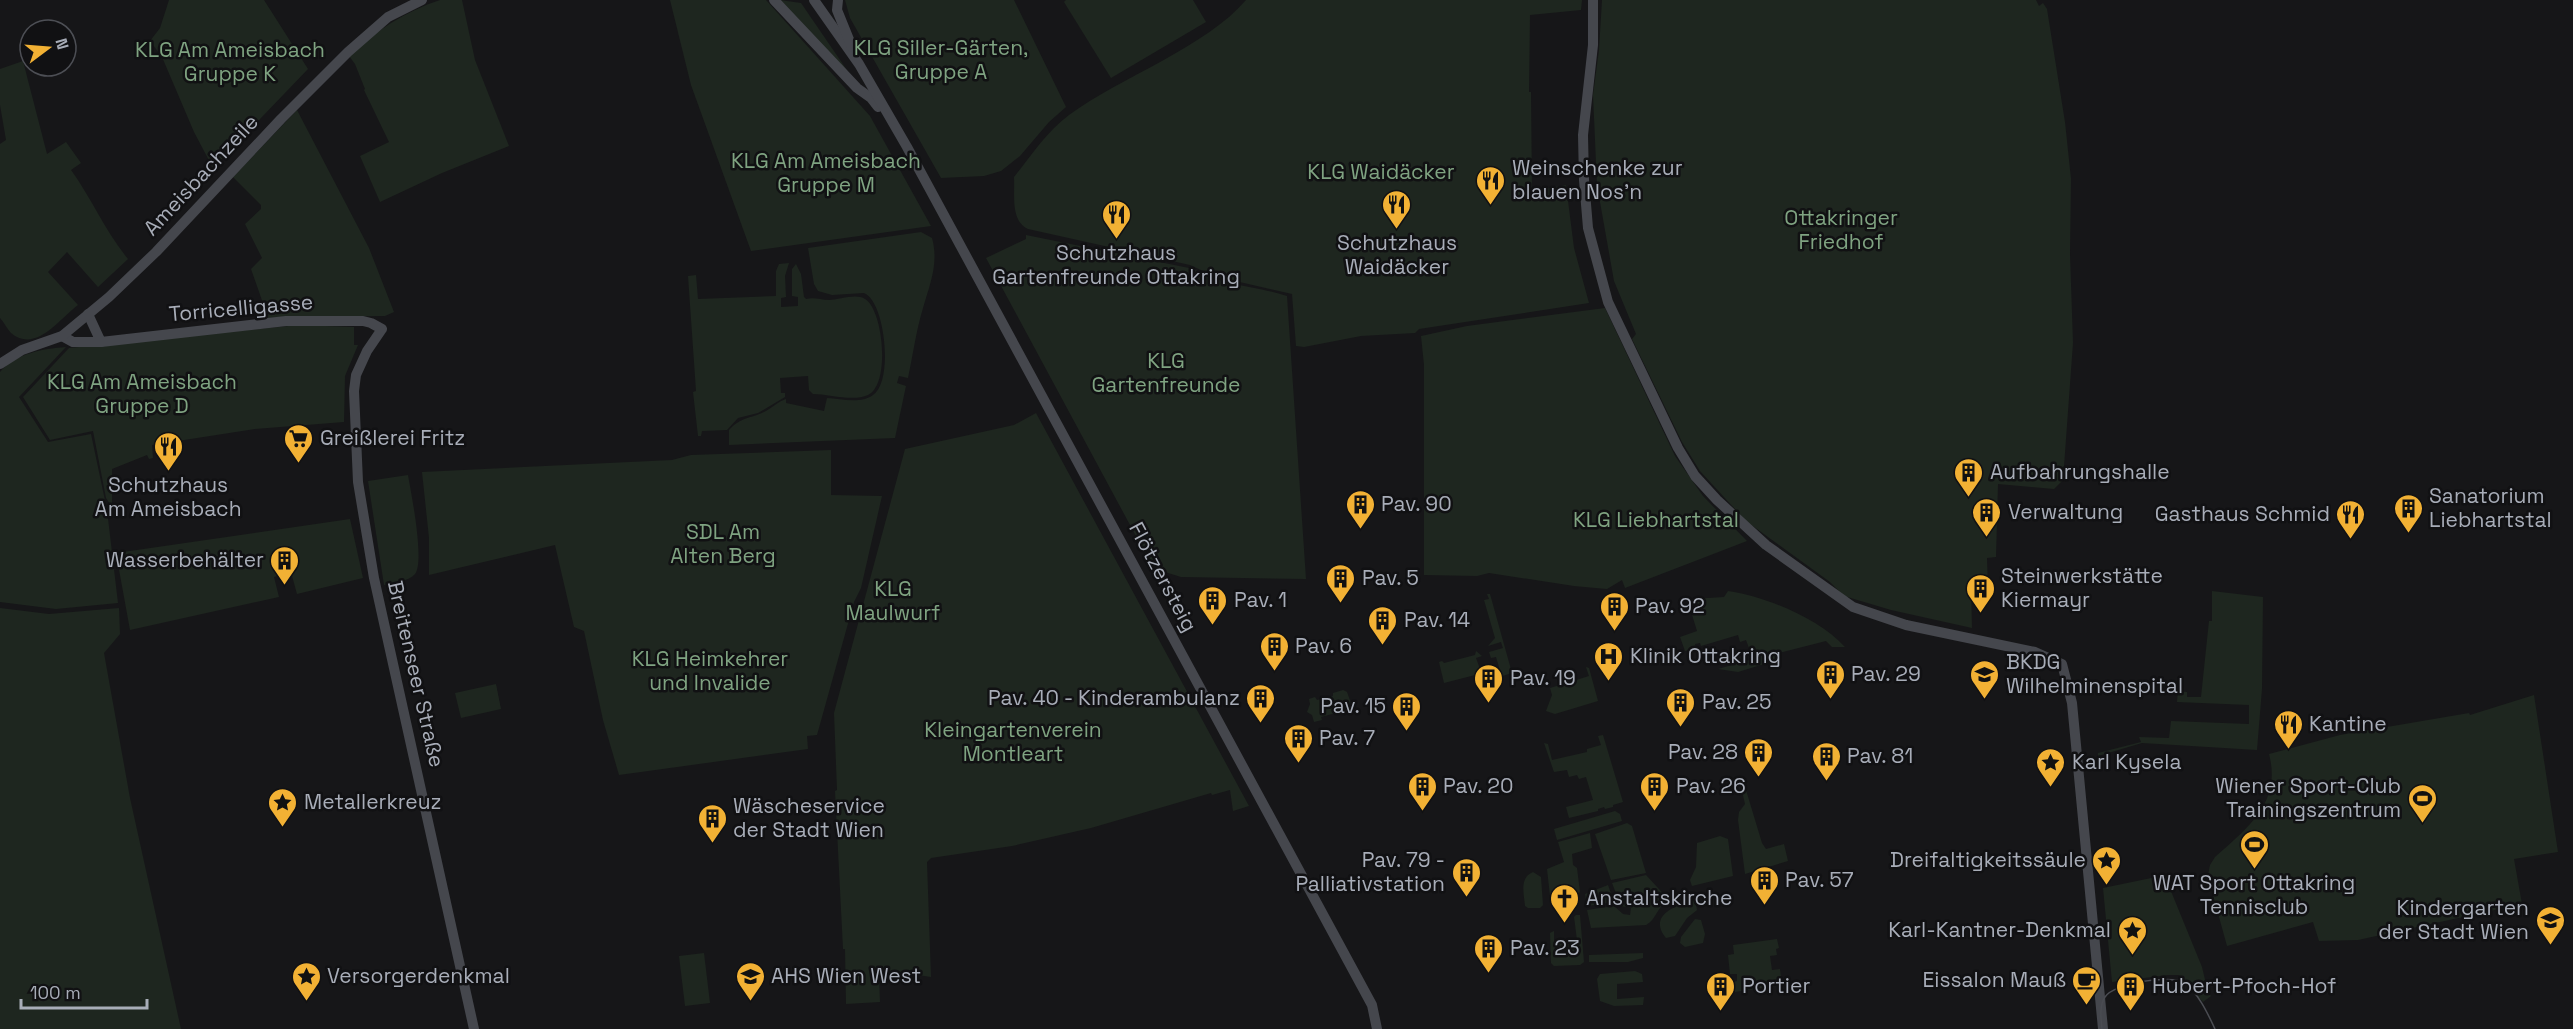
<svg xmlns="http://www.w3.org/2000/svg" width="2573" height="1029" viewBox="0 0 2573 1029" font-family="'Space Grotesk',sans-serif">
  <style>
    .green { fill: #1e261f }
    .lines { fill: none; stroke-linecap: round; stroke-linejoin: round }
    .secondary { stroke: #45474d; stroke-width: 10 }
    .tram { stroke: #4a4c52; stroke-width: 1.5 }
    .labels { text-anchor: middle; stroke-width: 5; stroke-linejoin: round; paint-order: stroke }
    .park-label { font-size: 21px; fill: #7fa381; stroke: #111113 }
    .poi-label { font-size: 21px; fill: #a8adb8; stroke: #111113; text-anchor: start }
    .street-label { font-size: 21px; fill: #a8adb8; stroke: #111113 }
  </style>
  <rect width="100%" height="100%" fill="#161618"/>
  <g class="green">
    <path d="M169,0H264L308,69L213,168L194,132L162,57L150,41L160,28Z"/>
    <path d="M440,0H462L475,60L509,146L442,173L380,202L360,156L389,142L364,90L365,89L355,64L349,56C375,31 406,11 440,0Z"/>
    <path d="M670,0H766L870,116L931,226L751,251L691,85Z"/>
    <path d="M780,0L801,3L851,76Z"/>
    <path d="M845,0H1014L1066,107L1049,122L1020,156L1001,171L984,176L941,178L850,18Z"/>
    <path d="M1066,0H1193L1206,22L1111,78L1064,2Z"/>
    <path d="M1246,0H1582L1581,10L1530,15L1529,92H1531L1532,191L1566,185L1574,248L1589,303L1419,329L1415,333L1361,336L1304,347L1296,346L1292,294L1214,276L1190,265L1028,229C1010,221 1015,194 1014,177C1031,156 1047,131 1069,115C1121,77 1206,47 1246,0Z"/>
    <path d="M1602,0H2036L2039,6L2043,3L2047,9L2065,122L2071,179L2070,254L2073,343L2063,480L2054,489L1998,484L1996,557L1987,558L1988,588H1971L1972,628L1891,610L1844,596L1830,582L1746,521L1700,471L1682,442L1632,339L1636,334L1614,281L1597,185L1593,95L1599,50Z"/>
    <path d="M23,61L47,154L66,142L81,163L71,170C92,199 105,231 128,259L98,287L67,252L48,272L78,305C60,318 36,354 11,333C7,329 4,322 0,318V144L6,140L0,105V69Z"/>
    <path d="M297,110L369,248L394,312L385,316L283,317L260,320L259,317L265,309L251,269L262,258L245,224L261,209V205L233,177Z"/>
    <path d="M921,232L932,238C939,263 930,284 923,308C916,331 913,355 908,378L899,376L897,383L906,386L895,438L729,445V430C741,417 749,419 764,412C772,408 777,402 786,399V403L824,411L827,398C841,399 861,404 873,395C894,381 885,301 864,293L832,295L818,291L814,284L808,248Z"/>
    <path d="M1026,235L1194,269C1221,286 1257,286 1287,296L1306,579L1181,577L1165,572L1157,575L986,258L1026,239Z"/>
    <path d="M789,263L785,276L786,297L781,298V307L798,306V297L792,296V269L796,264L801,274L804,297L806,299C815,297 820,300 829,300C839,300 856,293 865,299C883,309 891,384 868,395C853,402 829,394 813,394L809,390L808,376L780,378L781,393H785V397L758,413L738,418L727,430L702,431L701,436H698L693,392L696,391L688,276L696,275L698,299L776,296V271L779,264Z"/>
    <path d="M1605,308L1675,456L1703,496L1747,541L1625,588L1622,580L1607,589L1574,586L1489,573L1477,576L1424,575V365L1421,336L1467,326Z"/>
    <path d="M298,325L354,327V345H358L345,376L344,422L255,429L152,445L153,458L149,459L147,455L112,469V507L106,498L93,431L50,440L23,397L69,348Z"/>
    <path d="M66,347L19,397L48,442L91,434L107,510L118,603L56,609L0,602V372C17,353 42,349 66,347Z"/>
    <path d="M1036,413L1249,806L1233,811L1230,790L1212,795L1211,793L1091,828L1012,846L931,858L927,862L931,977L904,973L879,975L880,1002L846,1004L845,949H843L835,791L837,790L834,713L905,449L1014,425Z"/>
    <path d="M831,450V495L882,496L861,588L854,602L817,735L807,736L808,749L619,775L603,720L584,631L574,627L555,545L429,575V538L422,472L672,460L691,455Z"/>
    <path d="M408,475C411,492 425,562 415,574C408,582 393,582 384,585L368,481Z"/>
    <path d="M350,519L363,578L297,594L291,572L274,577L279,597L130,630L116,553Z"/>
    <path d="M1728,591C1767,597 1818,618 1845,647H1832L1826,641L1775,654L1774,661L1738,672L1718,669L1753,659L1746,640L1740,642L1738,635L1701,646L1700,643L1695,644L1696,648L1685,651L1680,637L1697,631L1689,605L1692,599L1724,597Z"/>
    <path d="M2212,591L2263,597L2262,689L2257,750L2142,743L2098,756V753L2141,742L2139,737L2169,738L2171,721L2249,724V705L2177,702L2178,691L2187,692V697H2201L2209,621H2212Z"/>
    <path d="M1487,594H1490L1512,673L1493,679L1495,676L1501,674L1496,657L1491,658L1489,652L1503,648L1501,642L1488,646L1495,638L1484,600L1489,599Z"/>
    <path d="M0,608L49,614L119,608L120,634L104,653L130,798L181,1029H0Z"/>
    <path d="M1476,651L1482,656L1476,658L1480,669L1485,668L1483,673L1444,683L1439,662L1442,661L1444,663L1475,655Z"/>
    <path d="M1586,667L1589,668L1598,701L1555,714L1546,711L1552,695L1550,688L1589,676Z"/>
    <path d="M496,684L501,709L461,718L455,693Z"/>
    <path d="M1343,690L1347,692L1352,706L1348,712L1345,713L1343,711L1321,717L1322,720L1314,722L1312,715L1307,712L1310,704L1309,699L1315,697L1317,700L1333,696V693Z"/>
    <path d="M2534,695L2558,852L2514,859L2522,904L2358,940L2319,941L2313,922L2227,946L2211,888V876L2208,875L2210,865L2215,857C2247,828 2282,803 2269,754L2340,735L2469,713L2470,715Z"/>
    <path d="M1603,735L1623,802L1613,805V807L1605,809L1604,807L1598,809V811L1569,818L1566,807L1593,800L1586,777L1579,779L1577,775L1569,777L1567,770L1554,772L1544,743L1548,744L1552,760L1587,752V749L1601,745L1598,736Z"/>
    <path d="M1746,790L1762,843L1766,849L1784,844L1788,861L1745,874L1738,820L1739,812L1745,804L1742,791Z"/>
    <path d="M1615,811L1620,814L1622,821L1557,840L1554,829Z"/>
    <path d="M1627,823L1632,826L1646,873L1611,880L1595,834Z"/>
    <path d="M1590,833L1592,848L1572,854L1573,865L1577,868L1580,892L1572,896H1550L1547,869L1564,862L1558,842Z"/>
    <path d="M1720,836L1728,839L1733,876L1692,886L1690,880L1696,867L1697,843Z"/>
    <path d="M1533,872L1541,877L1543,905L1540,908H1528L1525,906C1524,893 1519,878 1533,872Z"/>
    <path d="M1646,875L1669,900C1657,906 1657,919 1646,925L1591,928L1587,910L1614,906L1623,914L1630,915L1631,908L1621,906L1612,883Z"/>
    <path d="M2161,876L2166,879L2202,967L2208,992L2211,996L2203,1002L2179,975H2168L2112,982L2103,888Z"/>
    <path d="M1608,885L1614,902L1587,906L1585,894Z"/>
    <path d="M1695,900L1697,910L1687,918L1675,936L1666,938C1647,914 1678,905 1695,900Z"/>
    <path d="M1576,915H1580L1584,962L1580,965L1554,966L1551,963L1550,933L1554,931V941H1561V943L1577,940L1574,917Z"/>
    <path d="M1695,919L1701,920L1705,934L1703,943L1685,947L1680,943L1681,937Z"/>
    <path d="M1777,939L1779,948L1776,949L1777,955L1770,956L1772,970L1780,969L1782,985L1735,992L1734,982L1737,981V974H1730L1728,955L1734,954L1733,945Z"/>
    <path d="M704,953L710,1003L685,1006L679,956Z"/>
    <path d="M1643,953V958L1628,962H1589V955Z"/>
    <path d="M1635,971L1642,974L1643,982L1617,984V999L1644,997L1643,1005L1614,1006L1600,1001L1597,979L1600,974Z"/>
  </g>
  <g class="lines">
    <g class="secondary">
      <path d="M774,0L857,88L871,98L878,107"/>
      <path d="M814,0L859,64L907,147L1372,1005L1377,1029"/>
      <path d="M838,0L837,10L852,47"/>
      <path d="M1593,0V45L1583,135L1584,180L1588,228L1608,302L1678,448L1695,476L1717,500L1766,545L1853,607L1906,625L2035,652L2062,664L2072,703L2103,1029"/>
      <path d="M88,314L101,342"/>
      <path d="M62,336L73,342H101L286,321H363L371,323L382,329L367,351L356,375L354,391L358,482L374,578L474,1029"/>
      <path d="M0,364L22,350L62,336L109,297L156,252L281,119L348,52L388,17L422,0"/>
    </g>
    <path class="tram" d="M2102,1029C2101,1019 2099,1006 2105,997C2114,983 2170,974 2184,983C2198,992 2208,1014 2215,1029"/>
  </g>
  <defs>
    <symbol id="restaurant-pin" viewBox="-11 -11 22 30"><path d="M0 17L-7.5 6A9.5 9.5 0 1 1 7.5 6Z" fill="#f2b134" stroke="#111113"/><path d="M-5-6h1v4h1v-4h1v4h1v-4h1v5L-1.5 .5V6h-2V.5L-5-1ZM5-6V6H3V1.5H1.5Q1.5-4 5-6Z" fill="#111"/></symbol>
    <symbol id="supermarket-pin" viewBox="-11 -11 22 30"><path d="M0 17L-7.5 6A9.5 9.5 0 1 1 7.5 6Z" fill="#f2b134" stroke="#111113"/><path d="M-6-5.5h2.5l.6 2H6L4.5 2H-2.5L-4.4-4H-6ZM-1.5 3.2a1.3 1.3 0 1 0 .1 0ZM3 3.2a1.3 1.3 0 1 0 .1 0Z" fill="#111"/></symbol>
    <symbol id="building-pin" viewBox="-11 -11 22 30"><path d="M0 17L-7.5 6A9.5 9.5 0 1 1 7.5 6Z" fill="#f2b134" stroke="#111113"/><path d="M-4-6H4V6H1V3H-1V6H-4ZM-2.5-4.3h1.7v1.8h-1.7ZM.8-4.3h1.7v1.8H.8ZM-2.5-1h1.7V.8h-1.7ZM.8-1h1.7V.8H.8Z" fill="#111"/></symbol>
    <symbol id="hospital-pin" viewBox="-11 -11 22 30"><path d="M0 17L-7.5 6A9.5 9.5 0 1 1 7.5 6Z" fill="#f2b134" stroke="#111113"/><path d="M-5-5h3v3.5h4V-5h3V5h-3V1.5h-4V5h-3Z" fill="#111"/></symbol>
    <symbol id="school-pin" viewBox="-11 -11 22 30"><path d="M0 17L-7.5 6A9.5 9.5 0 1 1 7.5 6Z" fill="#f2b134" stroke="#111113"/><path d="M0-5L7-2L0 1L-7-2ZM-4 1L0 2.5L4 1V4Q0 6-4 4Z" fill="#111"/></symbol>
    <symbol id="sight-pin" viewBox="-11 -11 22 30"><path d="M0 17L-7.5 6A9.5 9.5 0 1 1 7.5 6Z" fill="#f2b134" stroke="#111113"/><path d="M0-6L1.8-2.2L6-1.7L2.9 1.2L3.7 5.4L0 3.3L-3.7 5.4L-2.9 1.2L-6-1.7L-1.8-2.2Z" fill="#111"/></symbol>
    <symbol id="stadium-pin" viewBox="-11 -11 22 30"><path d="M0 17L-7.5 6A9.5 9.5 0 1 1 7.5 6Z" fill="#f2b134" stroke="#111113"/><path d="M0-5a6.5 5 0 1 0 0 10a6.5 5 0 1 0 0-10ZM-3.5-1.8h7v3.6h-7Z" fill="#111"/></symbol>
    <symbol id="church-pin" viewBox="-11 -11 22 30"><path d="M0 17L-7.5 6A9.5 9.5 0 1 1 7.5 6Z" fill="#f2b134" stroke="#111113"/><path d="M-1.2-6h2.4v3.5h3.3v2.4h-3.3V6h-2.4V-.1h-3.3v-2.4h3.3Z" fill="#111"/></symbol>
    <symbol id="cafe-pin" viewBox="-11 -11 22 30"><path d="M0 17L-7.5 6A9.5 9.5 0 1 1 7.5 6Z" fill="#f2b134" stroke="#111113"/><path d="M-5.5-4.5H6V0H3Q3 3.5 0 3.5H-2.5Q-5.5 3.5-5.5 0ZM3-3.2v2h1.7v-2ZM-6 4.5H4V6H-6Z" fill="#111"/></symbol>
  </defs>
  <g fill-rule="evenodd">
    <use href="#restaurant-pin" x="1474" y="164" width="33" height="45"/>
    <use href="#restaurant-pin" x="1380" y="188" width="33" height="45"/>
    <use href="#restaurant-pin" x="1100" y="198" width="33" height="45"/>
    <use href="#supermarket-pin" x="282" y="422" width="33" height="45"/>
    <use href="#restaurant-pin" x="152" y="430" width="33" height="45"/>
    <use href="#building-pin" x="1952" y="456" width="33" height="45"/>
    <use href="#building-pin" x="1344" y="488" width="33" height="45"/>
    <use href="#building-pin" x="2392" y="492" width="33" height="45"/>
    <use href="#building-pin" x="1970" y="496" width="33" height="45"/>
    <use href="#restaurant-pin" x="2334" y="498" width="33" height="45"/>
    <use href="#building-pin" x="268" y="544" width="33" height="45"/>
    <use href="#building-pin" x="1324" y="562" width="33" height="45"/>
    <use href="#building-pin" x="1964" y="572" width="33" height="45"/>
    <use href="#building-pin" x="1196" y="584" width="33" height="45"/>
    <use href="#building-pin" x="1598" y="590" width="33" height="45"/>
    <use href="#building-pin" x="1366" y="604" width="33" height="45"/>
    <use href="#building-pin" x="1258" y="630" width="33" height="45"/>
    <use href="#hospital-pin" x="1592" y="640" width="33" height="45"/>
    <use href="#building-pin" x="1814" y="658" width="33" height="45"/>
    <use href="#school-pin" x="1968" y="658" width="33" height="45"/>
    <use href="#building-pin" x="1472" y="662" width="33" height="45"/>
    <use href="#building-pin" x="1244" y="682" width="33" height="45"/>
    <use href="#building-pin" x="1664" y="686" width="33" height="45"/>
    <use href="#building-pin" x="1390" y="690" width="33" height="45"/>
    <use href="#restaurant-pin" x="2272" y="708" width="33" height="45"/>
    <use href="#building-pin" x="1282" y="722" width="33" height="45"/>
    <use href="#building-pin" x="1742" y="736" width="33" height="45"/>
    <use href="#building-pin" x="1810" y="740" width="33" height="45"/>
    <use href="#sight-pin" x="2034" y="746" width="33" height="45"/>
    <use href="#building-pin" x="1406" y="770" width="33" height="45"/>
    <use href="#building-pin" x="1638" y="770" width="33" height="45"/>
    <use href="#stadium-pin" x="2406" y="782" width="33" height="45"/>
    <use href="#sight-pin" x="266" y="786" width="33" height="45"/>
    <use href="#building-pin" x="696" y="802" width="33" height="45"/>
    <use href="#stadium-pin" x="2238" y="828" width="33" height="45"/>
    <use href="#sight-pin" x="2090" y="844" width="33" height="45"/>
    <use href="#building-pin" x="1450" y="856" width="33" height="45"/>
    <use href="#building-pin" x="1748" y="864" width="33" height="45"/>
    <use href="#church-pin" x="1548" y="882" width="33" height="45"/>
    <use href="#school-pin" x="2534" y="904" width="33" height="45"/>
    <use href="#sight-pin" x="2116" y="914" width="33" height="45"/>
    <use href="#building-pin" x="1472" y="932" width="33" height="45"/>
    <use href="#sight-pin" x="290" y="960" width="33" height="45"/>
    <use href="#school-pin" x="734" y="960" width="33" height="45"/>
    <use href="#cafe-pin" x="2070" y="964" width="33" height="45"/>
    <use href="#building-pin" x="1704" y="970" width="33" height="45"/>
    <use href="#building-pin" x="2114" y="970" width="33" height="45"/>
  </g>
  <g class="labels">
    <g class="park-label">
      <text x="941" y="55">KLG Siller-Gärten,<tspan x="941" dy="24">Gruppe A</tspan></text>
      <text x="230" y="57">KLG Am Ameisbach<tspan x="230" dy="24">Gruppe K</tspan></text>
      <text x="826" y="168">KLG Am Ameisbach<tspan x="826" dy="24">Gruppe M</tspan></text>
      <text x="1381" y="179">KLG Waidäcker</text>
      <text x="1841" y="225">Ottakringer<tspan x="1841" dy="24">Friedhof</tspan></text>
      <text x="1166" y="368">KLG<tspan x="1166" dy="24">Gartenfreunde</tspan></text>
      <text x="142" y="389">KLG Am Ameisbach<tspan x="142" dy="24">Gruppe D</tspan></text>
      <text x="1656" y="527">KLG Liebhartstal</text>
      <text x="723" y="539">SDL Am<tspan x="723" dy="24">Alten Berg</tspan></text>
      <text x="893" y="596">KLG<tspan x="893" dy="24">Maulwurf</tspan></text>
      <text x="710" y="666">KLG Heimkehrer<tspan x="710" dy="24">und Invalide</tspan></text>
      <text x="1013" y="737">Kleingartenverein<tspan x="1013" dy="24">Montleart</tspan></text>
    </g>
    <g class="poi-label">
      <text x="1512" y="175">Weinschenke zur<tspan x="1512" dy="24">blauen Nos'n</tspan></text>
      <text x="1397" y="250" text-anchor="middle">Schutzhaus<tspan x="1397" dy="24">Waidäcker</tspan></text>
      <text x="1116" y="260" text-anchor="middle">Schutzhaus<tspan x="1116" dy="24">Gartenfreunde Ottakring</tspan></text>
      <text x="320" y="445">Greißlerei Fritz</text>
      <text x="1990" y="479">Aufbahrungshalle</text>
      <text x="168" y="492" text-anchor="middle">Schutzhaus<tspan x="168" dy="24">Am Ameisbach</tspan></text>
      <text x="2429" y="503">Sanatorium<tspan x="2429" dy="24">Liebhartstal</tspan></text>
      <text x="1381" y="511">Pav. 90</text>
      <text x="2008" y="519">Verwaltung</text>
      <text x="2330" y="521" text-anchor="end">Gasthaus Schmid</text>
      <text x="264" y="567" text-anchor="end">Wasserbehälter</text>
      <text x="2001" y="583">Steinwerkstätte<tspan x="2001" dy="24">Kiermayr</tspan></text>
      <text x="1362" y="585">Pav. 5</text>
      <text x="1234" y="607">Pav. 1</text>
      <text x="1635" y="613">Pav. 92</text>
      <text x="1404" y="627">Pav. 14</text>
      <text x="1295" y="653">Pav. 6</text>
      <text x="1630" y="663">Klinik Ottakring</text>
      <text x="2006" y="669">BKDG<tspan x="2006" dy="24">Wilhelminenspital</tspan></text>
      <text x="1851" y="681">Pav. 29</text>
      <text x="1510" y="685">Pav. 19</text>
      <text x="1240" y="705" text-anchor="end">Pav. 40 - Kinderambulanz</text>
      <text x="1702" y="709">Pav. 25</text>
      <text x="1386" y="713" text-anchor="end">Pav. 15</text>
      <text x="2309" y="731">Kantine</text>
      <text x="1319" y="745">Pav. 7</text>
      <text x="1738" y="759" text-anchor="end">Pav. 28</text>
      <text x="1847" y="763">Pav. 81</text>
      <text x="2072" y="769">Karl Kysela</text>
      <text x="1443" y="793">Pav. 20</text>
      <text x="1676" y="793">Pav. 26</text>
      <text x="2401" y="793" text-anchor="end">Wiener Sport-Club<tspan x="2401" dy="24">Trainingszentrum</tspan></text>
      <text x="304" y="809">Metallerkreuz</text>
      <text x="733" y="813">Wäscheservice<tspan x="733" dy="24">der Stadt Wien</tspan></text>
      <text x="1445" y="867" text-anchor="end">Pav. 79 -<tspan x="1445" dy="24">Palliativstation</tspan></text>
      <text x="2086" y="867" text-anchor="end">Dreifaltigkeitssäule</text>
      <text x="1785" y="887">Pav. 57</text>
      <text x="2254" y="890" text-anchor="middle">WAT Sport Ottakring<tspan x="2254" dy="24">Tennisclub</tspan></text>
      <text x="1586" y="905">Anstaltskirche</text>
      <text x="2529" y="915" text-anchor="end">Kindergarten<tspan x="2529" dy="24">der Stadt Wien</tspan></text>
      <text x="2111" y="937" text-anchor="end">Karl-Kantner-Denkmal</text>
      <text x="1510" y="955">Pav. 23</text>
      <text x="327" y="983">Versorgerdenkmal</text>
      <text x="771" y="983">AHS Wien West</text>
      <text x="2066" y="987" text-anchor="end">Eissalon Mauß</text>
      <text x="1742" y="993">Portier</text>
      <text x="2152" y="993">Hubert-Pfoch-Hof</text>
    </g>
    <g class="street-label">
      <text transform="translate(201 175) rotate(-47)" y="7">Ameisbachzeile</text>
      <text transform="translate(241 308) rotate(-5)" y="7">Torricelligasse</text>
      <text transform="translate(1163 577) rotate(62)" y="7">Flötzersteig</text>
      <text transform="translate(416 674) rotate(77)" y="7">Breitenseer Straße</text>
    </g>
  </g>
  <g transform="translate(48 48) rotate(74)"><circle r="28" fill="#111113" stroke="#4d4f55" stroke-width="1.5"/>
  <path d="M0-4.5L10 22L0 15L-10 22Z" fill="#f2b134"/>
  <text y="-9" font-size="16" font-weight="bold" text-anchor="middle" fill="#a8adb8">N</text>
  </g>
  <path d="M21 999v9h126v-9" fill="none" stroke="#a8adb8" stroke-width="3"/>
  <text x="30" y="999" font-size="18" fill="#a8adb8" stroke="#111113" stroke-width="4.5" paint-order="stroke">100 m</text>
</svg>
